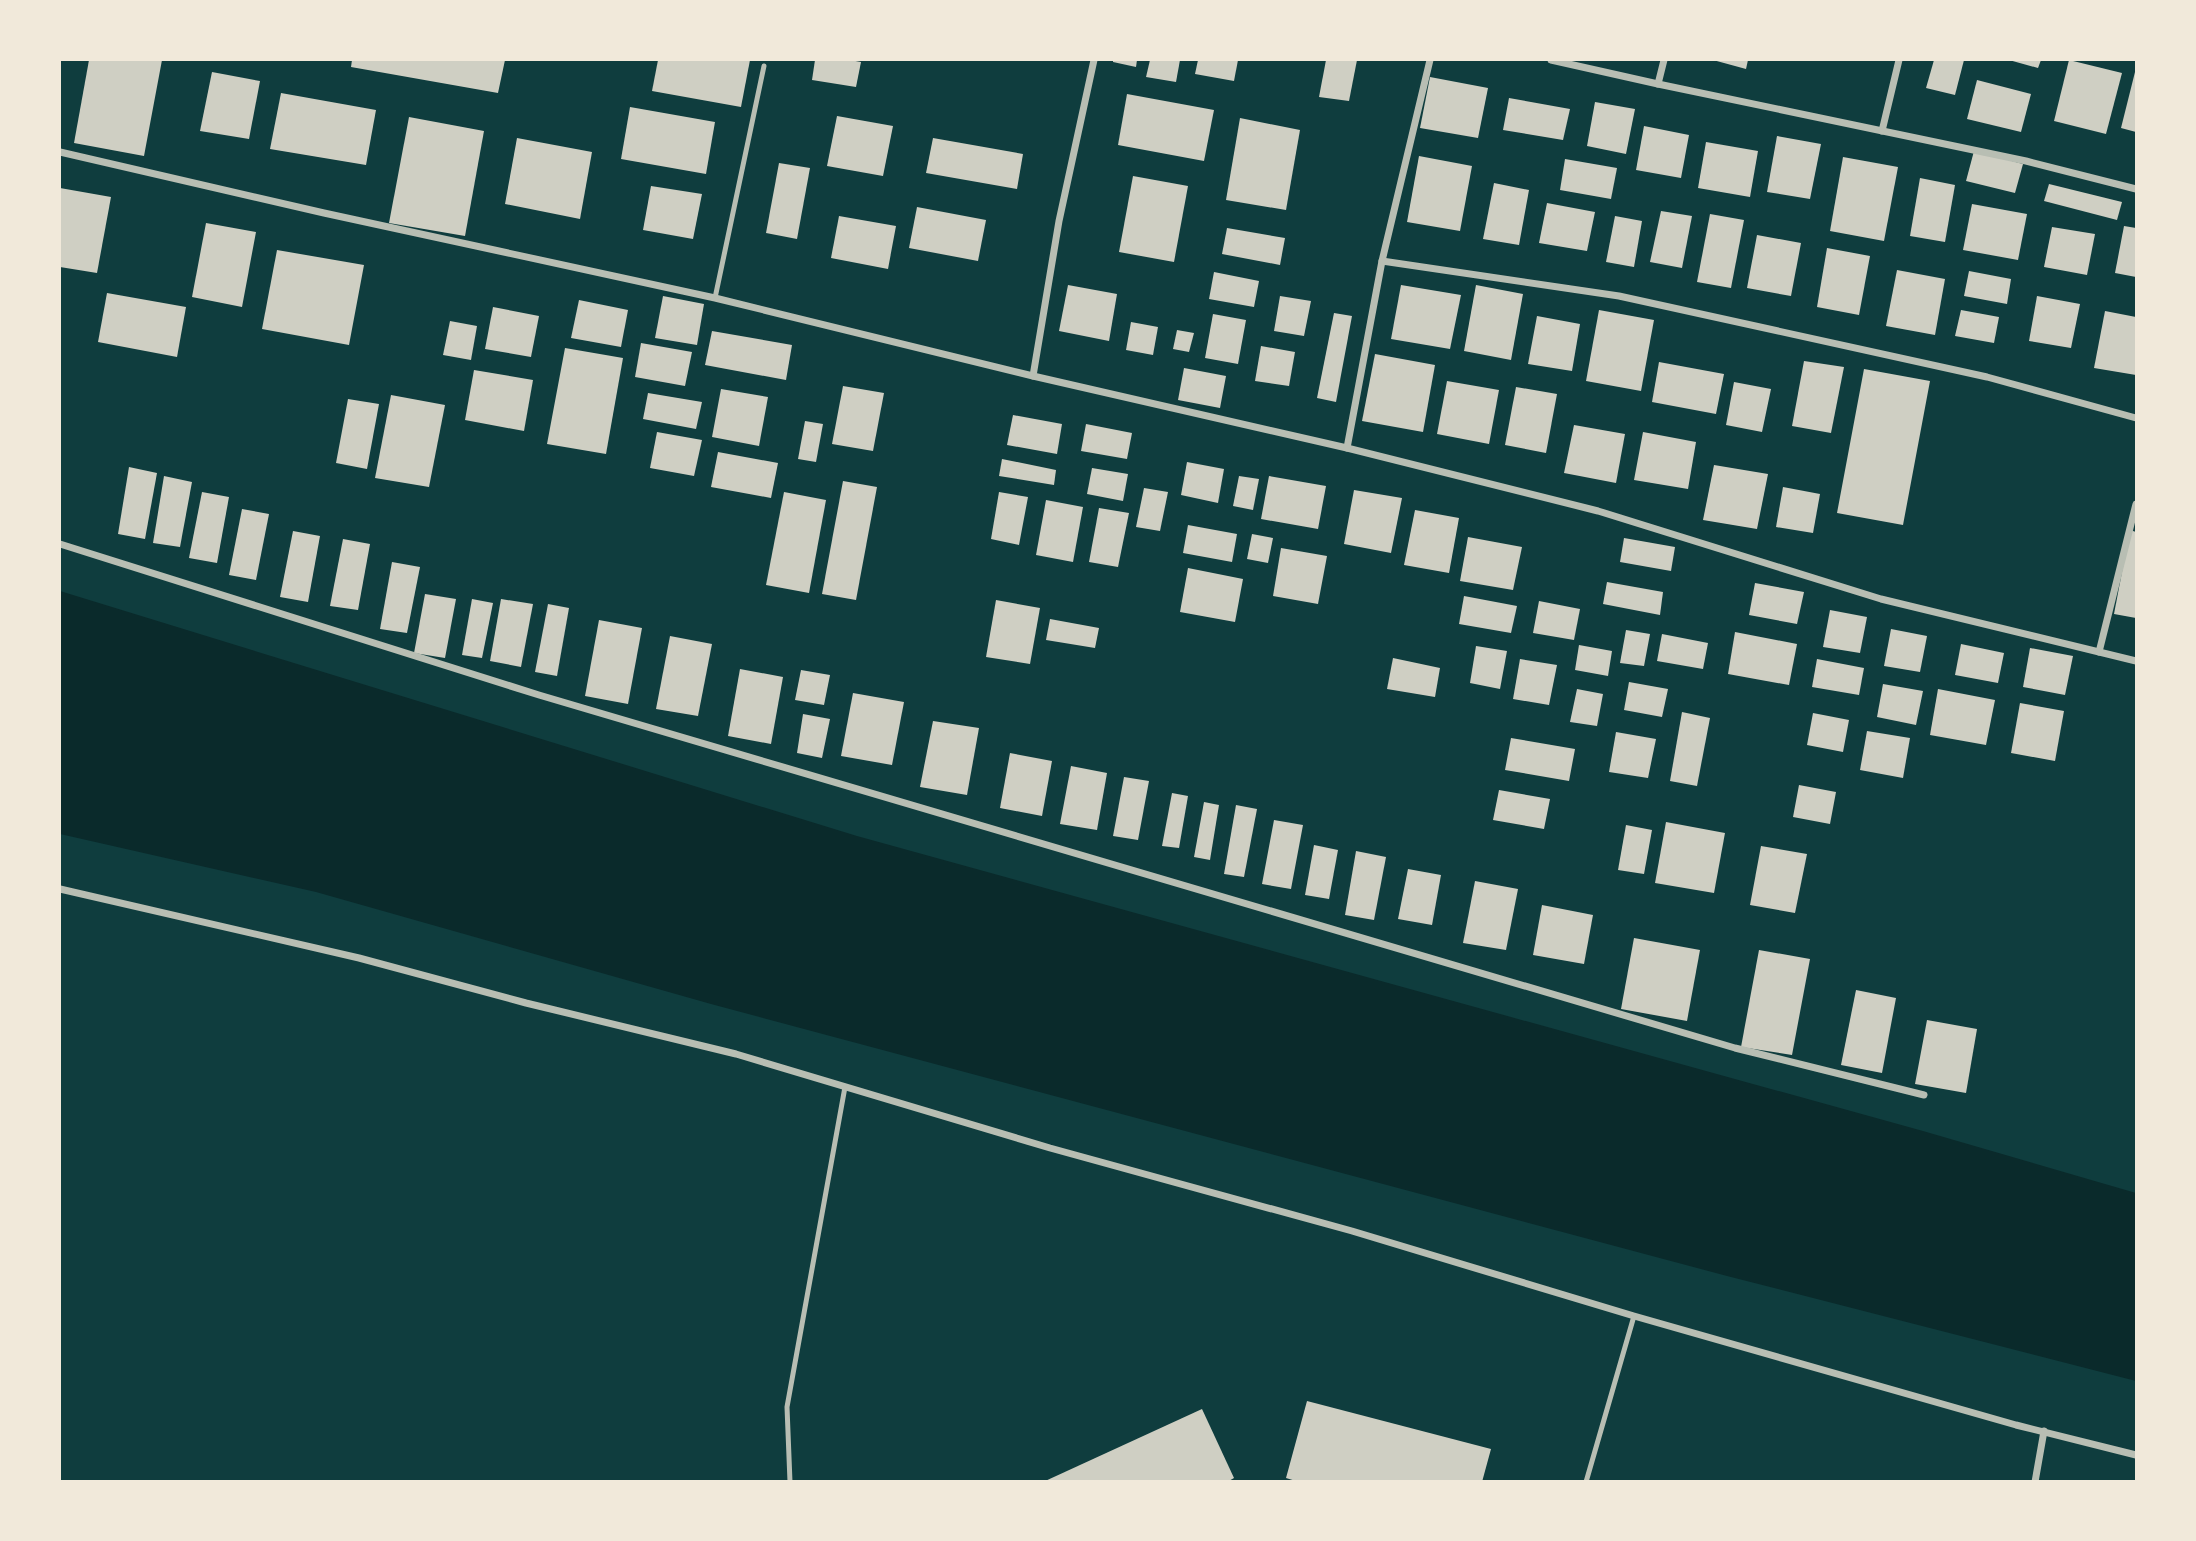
<svg xmlns="http://www.w3.org/2000/svg" width="2196" height="1541" viewBox="0 0 2196 1541" font-family="'Sofia Sans Condensed',sans-serif">
  <style>
    .water { fill: #0a2a2b }
    .building { fill: #cfcfc3 }
    .lines { fill: none; stroke-linecap: round; stroke-linejoin: round }
    .service { stroke: #b8beb3; stroke-width: 5 }
    .minor { stroke: #b8beb3; stroke-width: 7 }
  </style>
  <rect width="100%" height="100%" fill="#0f3d3e"/>
  <path class="water" d="M60,591L857,836L1923,1131L2136,1193V1381L1727,1276L711,1004L316,892L60,834Z"/>
  <g class="building">
    <path d="M89,60H162L144,156L74,143Z"/>
    <path d="M352,60H505L498,93L351,67Z"/>
    <path d="M658,60H750L741,107L652,91Z"/>
    <path d="M815,60H850L861,62L856,87L812,80Z"/>
    <path d="M1113,60H1137L1136,67L1113,62Z"/>
    <path d="M1150,60H1180L1176,82L1146,77Z"/>
    <path d="M1198,60H1238L1234,81L1195,74Z"/>
    <path d="M1326,60H1357L1349,101L1319,97Z"/>
    <path d="M1713,60H1748L1746,69Z"/>
    <path d="M1934,60H1964L1955,95L1926,88Z"/>
    <path d="M2009,60H2041L2038,68Z"/>
    <path d="M2069,60L2122,73L2106,134L2054,121Z"/>
    <path d="M2136,68V132L2121,128Z"/>
    <path d="M212,72L260,81L249,139L200,131Z"/>
    <path d="M1430,77L1488,88L1478,138L1420,128Z"/>
    <path d="M1977,80L2031,94L2021,132L1967,119Z"/>
    <path d="M281,93L376,110L366,165L270,149Z"/>
    <path d="M1127,94L1214,110L1204,161L1118,145Z"/>
    <path d="M1509,98L1570,109L1563,140L1503,130Z"/>
    <path d="M1595,102L1635,109L1626,154L1587,146Z"/>
    <path d="M630,107L715,122L706,174L621,159Z"/>
    <path d="M837,116L893,126L883,176L827,166Z"/>
    <path d="M409,117L484,131L465,236L389,223Z"/>
    <path d="M1240,118L1300,130L1286,210L1226,200Z"/>
    <path d="M1644,126L1689,135L1681,178L1636,170Z"/>
    <path d="M1777,136L1821,144L1810,199L1767,192Z"/>
    <path d="M517,138L592,152L580,219L505,204Z"/>
    <path d="M933,138L1023,154L1017,189L926,173Z"/>
    <path d="M1706,142L1758,151L1750,197L1698,188Z"/>
    <path d="M1974,151L2023,164L2015,193L1966,181Z"/>
    <path d="M1419,156L1472,166L1460,231L1407,222Z"/>
    <path d="M1843,157L1898,167L1884,241L1830,231Z"/>
    <path d="M1565,159L1617,168L1611,199L1560,190Z"/>
    <path d="M779,163L810,168L797,239L766,233Z"/>
    <path d="M1133,176L1188,186L1174,262L1119,252Z"/>
    <path d="M1920,178L1955,185L1945,242L1910,236Z"/>
    <path d="M1494,183L1529,190L1519,245L1483,239Z"/>
    <path d="M2049,184L2122,202L2117,220L2044,201Z"/>
    <path d="M651,186L702,194L693,239L643,230Z"/>
    <path d="M60,188L111,197L97,273L60,267Z"/>
    <path d="M1547,203L1595,212L1587,251L1539,243Z"/>
    <path d="M1972,204L2027,214L2018,260L1963,250Z"/>
    <path d="M917,207L986,220L978,261L909,248Z"/>
    <path d="M1661,211L1692,216L1682,268L1650,262Z"/>
    <path d="M1710,214L1744,220L1731,288L1697,282Z"/>
    <path d="M839,216L896,226L888,269L831,258Z"/>
    <path d="M1615,216L1642,221L1634,267L1606,262Z"/>
    <path d="M206,223L256,232L242,307L192,297Z"/>
    <path d="M2124,226L2136,228V277L2115,273Z"/>
    <path d="M2052,227L2095,234L2087,275L2044,267Z"/>
    <path d="M1227,228L1285,238L1280,265L1222,254Z"/>
    <path d="M1757,235L1801,243L1791,296L1747,288Z"/>
    <path d="M1827,248L1870,256L1859,315L1817,307Z"/>
    <path d="M277,250L364,265L349,345L262,329Z"/>
    <path d="M1897,270L1945,279L1935,335L1886,326Z"/>
    <path d="M1969,271L2011,279L2007,304L1964,296Z"/>
    <path d="M1214,272L1259,281L1254,307L1209,299Z"/>
    <path d="M1068,285L1117,294L1109,341L1059,331Z"/>
    <path d="M1401,285L1461,295L1450,349L1391,339Z"/>
    <path d="M1476,285L1523,294L1511,360L1464,351Z"/>
    <path d="M107,293L186,307L177,357L98,342Z"/>
    <path d="M663,296L704,304L697,345L655,338Z"/>
    <path d="M1280,296L1311,301L1304,336L1274,331Z"/>
    <path d="M2037,296L2080,304L2071,348L2029,341Z"/>
    <path d="M579,300L628,310L621,347L571,338Z"/>
    <path d="M493,307L539,316L531,357L485,349Z"/>
    <path d="M1599,310L1654,320L1641,391L1586,381Z"/>
    <path d="M1961,310L1999,317L1994,343L1955,336Z"/>
    <path d="M2105,311L2136,317V375L2094,368Z"/>
    <path d="M1334,313L1352,316L1336,402L1317,398Z"/>
    <path d="M1213,314L1246,320L1238,364L1205,358Z"/>
    <path d="M1537,316L1580,324L1572,371L1528,364Z"/>
    <path d="M450,321L477,326L471,360L443,355Z"/>
    <path d="M1131,322L1158,327L1153,355L1126,350Z"/>
    <path d="M1177,330L1194,333L1189,352L1173,349Z"/>
    <path d="M712,331L792,345L786,380L705,365Z"/>
    <path d="M641,343L692,352L685,386L635,377Z"/>
    <path d="M1261,346L1295,352L1289,386L1255,381Z"/>
    <path d="M565,348L623,358L606,454L547,444Z"/>
    <path d="M1375,354L1435,365L1423,432L1362,421Z"/>
    <path d="M1804,361L1844,367L1831,433L1792,426Z"/>
    <path d="M1659,362L1724,374L1716,414L1652,402Z"/>
    <path d="M1184,368L1226,376L1220,408L1178,400Z"/>
    <path d="M1864,369L1930,381L1903,525L1837,513Z"/>
    <path d="M474,370L533,380L524,431L465,420Z"/>
    <path d="M1447,381L1499,390L1489,444L1437,434Z"/>
    <path d="M1734,382L1771,389L1762,432L1726,425Z"/>
    <path d="M843,386L884,393L873,451L832,444Z"/>
    <path d="M1516,387L1557,394L1546,453L1505,445Z"/>
    <path d="M721,389L768,397L759,446L712,437Z"/>
    <path d="M648,393L702,402L696,429L643,419Z"/>
    <path d="M391,395L445,405L429,487L375,478Z"/>
    <path d="M348,399L379,404L367,469L336,463Z"/>
    <path d="M1013,415L1062,424L1057,454L1007,445Z"/>
    <path d="M805,421L823,424L816,462L798,459Z"/>
    <path d="M1086,424L1132,433L1127,459L1081,451Z"/>
    <path d="M1574,425L1625,434L1616,483L1564,473Z"/>
    <path d="M657,432L702,440L694,476L650,468Z"/>
    <path d="M1643,432L1696,442L1688,489L1634,480Z"/>
    <path d="M718,452L778,463L771,498L711,487Z"/>
    <path d="M1002,459L1056,470L1054,485L999,476Z"/>
    <path d="M1187,462L1224,469L1218,503L1181,495Z"/>
    <path d="M1714,465L1768,474L1757,529L1703,520Z"/>
    <path d="M129,467L157,473L145,539L118,534Z"/>
    <path d="M1092,468L1128,474L1123,501L1087,494Z"/>
    <path d="M164,476L192,482L180,547L153,543Z"/>
    <path d="M1239,476L1259,479L1253,510L1233,506Z"/>
    <path d="M1269,476L1326,486L1318,529L1261,519Z"/>
    <path d="M843,481L877,487L856,600L822,594Z"/>
    <path d="M1783,487L1820,494L1813,533L1776,527Z"/>
    <path d="M1144,488L1168,492L1160,531L1136,527Z"/>
    <path d="M1354,490L1402,498L1391,553L1344,544Z"/>
    <path d="M202,492L229,497L217,563L189,558Z"/>
    <path d="M784,492L826,500L809,593L766,585Z"/>
    <path d="M999,492L1028,497L1019,545L991,539Z"/>
    <path d="M1046,500L1083,507L1073,562L1036,555Z"/>
    <path d="M1099,508L1129,513L1118,567L1089,562Z"/>
    <path d="M242,509L269,514L256,580L229,575Z"/>
    <path d="M1415,510L1459,518L1449,573L1404,565Z"/>
    <path d="M1188,525L1237,534L1232,562L1183,553Z"/>
    <path d="M2130,530L2136,532V618L2114,614Z"/>
    <path d="M293,531L320,536L308,602L280,597Z"/>
    <path d="M1252,534L1273,538L1268,563L1247,559Z"/>
    <path d="M1468,537L1522,547L1513,590L1460,581Z"/>
    <path d="M1624,538L1675,547L1671,571L1620,562Z"/>
    <path d="M343,539L370,544L358,610L330,606Z"/>
    <path d="M1281,548L1327,556L1318,604L1273,596Z"/>
    <path d="M392,562L420,567L407,633L380,629Z"/>
    <path d="M1188,568L1243,579L1235,622L1180,612Z"/>
    <path d="M1607,582L1663,592L1660,615L1603,604Z"/>
    <path d="M1755,583L1804,592L1797,624L1749,615Z"/>
    <path d="M425,594L456,599L445,658L414,653Z"/>
    <path d="M1464,596L1517,606L1511,633L1459,624Z"/>
    <path d="M472,599L493,603L482,658L462,655Z"/>
    <path d="M501,599L533,604L521,667L490,661Z"/>
    <path d="M996,600L1040,608L1030,664L986,657Z"/>
    <path d="M1539,601L1580,609L1574,640L1533,633Z"/>
    <path d="M548,604L569,608L557,676L535,672Z"/>
    <path d="M1830,610L1867,617L1860,653L1823,647Z"/>
    <path d="M1050,619L1099,628L1095,648L1046,640Z"/>
    <path d="M599,620L642,628L628,704L585,696Z"/>
    <path d="M1891,629L1927,636L1920,672L1884,666Z"/>
    <path d="M1626,630L1650,634L1644,666L1620,663Z"/>
    <path d="M1735,632L1797,644L1789,685L1728,674Z"/>
    <path d="M1662,634L1708,643L1703,669L1657,661Z"/>
    <path d="M670,636L712,644L698,716L656,709Z"/>
    <path d="M1961,644L2004,653L1998,683L1955,675Z"/>
    <path d="M1579,645L1612,651L1608,676L1575,670Z"/>
    <path d="M1476,646L1507,651L1500,689L1470,683Z"/>
    <path d="M2030,648L2073,656L2065,695L2023,687Z"/>
    <path d="M1393,658L1440,668L1435,697L1387,689Z"/>
    <path d="M1520,659L1557,665L1549,705L1513,699Z"/>
    <path d="M1817,659L1864,668L1859,695L1812,687Z"/>
    <path d="M740,669L783,677L771,744L728,736Z"/>
    <path d="M801,670L830,675L824,705L795,700Z"/>
    <path d="M1629,682L1668,689L1662,717L1624,710Z"/>
    <path d="M1883,684L1923,691L1916,725L1877,717Z"/>
    <path d="M1577,689L1603,694L1597,726L1570,722Z"/>
    <path d="M1938,689L1995,700L1986,745L1930,735Z"/>
    <path d="M853,693L904,702L892,765L841,756Z"/>
    <path d="M2020,703L2064,711L2055,761L2011,753Z"/>
    <path d="M1682,712L1710,718L1697,786L1670,781Z"/>
    <path d="M1813,713L1849,720L1843,752L1807,745Z"/>
    <path d="M803,714L830,719L822,758L797,753Z"/>
    <path d="M933,721L979,728L967,795L920,787Z"/>
    <path d="M1867,731L1910,738L1903,778L1860,770Z"/>
    <path d="M1616,732L1656,739L1648,778L1609,772Z"/>
    <path d="M1511,738L1575,749L1569,781L1505,770Z"/>
    <path d="M1010,753L1052,761L1042,816L1000,808Z"/>
    <path d="M1071,766L1107,773L1097,830L1060,824Z"/>
    <path d="M1124,777L1149,781L1138,840L1113,836Z"/>
    <path d="M1799,785L1836,792L1830,824L1793,817Z"/>
    <path d="M1499,790L1550,799L1544,829L1493,820Z"/>
    <path d="M1172,793L1188,796L1179,848L1162,846Z"/>
    <path d="M1204,802L1219,805L1210,860L1194,857Z"/>
    <path d="M1236,805L1257,809L1244,877L1224,874Z"/>
    <path d="M1274,820L1303,825L1291,889L1262,884Z"/>
    <path d="M1666,822L1725,833L1714,893L1655,883Z"/>
    <path d="M1626,825L1652,830L1644,874L1618,870Z"/>
    <path d="M1314,845L1338,850L1329,899L1305,895Z"/>
    <path d="M1761,846L1807,854L1795,913L1750,905Z"/>
    <path d="M1356,851L1386,857L1374,920L1345,915Z"/>
    <path d="M1408,869L1441,875L1432,925L1398,919Z"/>
    <path d="M1475,881L1518,889L1506,950L1463,943Z"/>
    <path d="M1542,905L1593,915L1584,964L1533,955Z"/>
    <path d="M1634,938L1700,950L1687,1021L1621,1009Z"/>
    <path d="M1759,950L1810,959L1792,1055L1741,1047Z"/>
    <path d="M1856,990L1896,998L1882,1073L1841,1065Z"/>
    <path d="M1927,1020L1977,1029L1966,1093L1915,1084Z"/>
    <path d="M1307,1401L1491,1449L1482,1482H1299L1286,1478Z"/>
    <path d="M1202,1409L1234,1478L1227,1482H1043Z"/>
  </g>
  <g class="lines">
    <g class="service">
      <path d="M715,298L764,66"/>
      <path d="M790,1482L787,1407L845,1087"/>
      <path d="M1586,1482L1634,1316"/>
    </g>
    <g class="minor">
      <path d="M1551,60L1658,84L2026,161L2136,189"/>
      <path d="M1658,84L1664,60"/>
      <path d="M1882,131L1899,60"/>
      <path d="M60,152L324,213L715,298L1033,376L1347,448L1598,511L1881,599L2136,661"/>
      <path d="M1382,261L1619,296L1987,377L2136,418"/>
      <path d="M1033,376L1059,221L1094,60"/>
      <path d="M1347,448L1382,261L1430,60"/>
      <path d="M60,544L539,695L1735,1048L1924,1095"/>
      <path d="M2099,652L2136,504"/>
      <path d="M60,889L359,958L526,1003L736,1054L1050,1148L1352,1231L1634,1316L2016,1425L2136,1455"/>
      <path d="M2035,1482L2044,1431"/>
    </g>
  </g>
  <rect width="2196" height="1541" fill="none" stroke="#f1e9da" stroke-width="122"/>
</svg>
